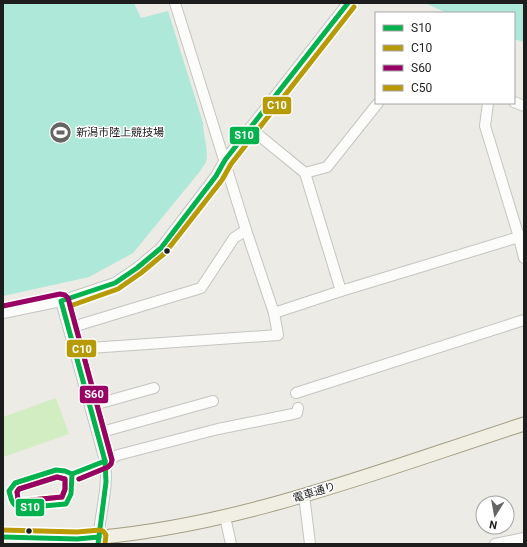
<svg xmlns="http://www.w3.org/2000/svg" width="527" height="547" viewBox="0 0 527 547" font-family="Roboto,'Noto Sans JP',sans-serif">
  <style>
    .grass { fill: #d1edc1 }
    .pitch { fill: #ade8d9 }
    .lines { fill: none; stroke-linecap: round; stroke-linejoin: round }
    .minor-casing { stroke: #c4c4c1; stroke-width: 12 }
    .major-casing { stroke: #a29d82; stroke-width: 15 }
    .minor { stroke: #fcfcfb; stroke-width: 10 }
    .major { stroke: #f1eee3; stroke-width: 13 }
    .bus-1-casing { stroke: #fff; stroke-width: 8 }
    .bus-2-casing { stroke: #fff; stroke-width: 8 }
    .bus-3-casing { stroke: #fff; stroke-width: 8 }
    .bus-4-casing { stroke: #fff; stroke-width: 8 }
    .bus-1 { stroke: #04b24d; stroke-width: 5 }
    .bus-2 { stroke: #b79b06; stroke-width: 5 }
    .bus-3 { stroke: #906; stroke-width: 5 }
    .bus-4 { stroke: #b90; stroke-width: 5 }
    .bus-dot { fill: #1d1d1d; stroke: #fff; stroke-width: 1.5 }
    .labels { text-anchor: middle; stroke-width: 3; stroke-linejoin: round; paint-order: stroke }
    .poi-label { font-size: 11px; fill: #1d1d1d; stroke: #fff; text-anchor: start }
    .street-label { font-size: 11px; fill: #1d1d1d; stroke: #fff }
    .line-badge { stroke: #fff; stroke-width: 1.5 }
    .badge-label { font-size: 11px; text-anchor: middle; font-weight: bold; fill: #fff }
  </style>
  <rect width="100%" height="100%" fill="#ecebe5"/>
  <path class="grass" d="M56,398L69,434L3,457V417Z"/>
  <g class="pitch">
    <path d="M3,3H134L141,18L168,11L203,123C203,134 209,152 206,162C205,164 202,167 201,170L133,253L89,277L3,296Z"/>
    <path d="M425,3H524V42L514,39V13H447Z"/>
  </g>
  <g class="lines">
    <defs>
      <g id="minor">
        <path d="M175,3L246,230L274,313L341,291L519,237L524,258"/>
        <path d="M514,102L524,106"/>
        <path d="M488,103L485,126L519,237L524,236"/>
        <path d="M250,128L305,173L327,167L378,103"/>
        <path d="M305,173L341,291"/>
        <path d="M61,301L105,461C109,489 99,516 98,544"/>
        <path d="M3,313L61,301L115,283L137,268L161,248L216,176L225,160L348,3"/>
        <path d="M69,328L201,288L234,238L246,230"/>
        <path d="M75,349L278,335L274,313"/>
        <path d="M296,393L524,320"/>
        <path d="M90,406L154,388"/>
        <path d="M98,433L213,401"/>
        <path d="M105,461L118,455L218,429L293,414L297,413L298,408"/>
        <path d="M304,495L310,544"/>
        <path d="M225,517L231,544"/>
        <path d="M495,544L524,538"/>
      </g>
      <path id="major" d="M3,537C28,538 54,541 78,539C233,529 378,471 524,424"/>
    </defs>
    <use href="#minor" class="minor-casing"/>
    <use href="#major" class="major-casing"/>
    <use href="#minor" class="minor"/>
    <use href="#major" class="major"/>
    <defs>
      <g id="bus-1">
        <path d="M56,470L65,471L72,474L71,494L66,504L20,508C12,505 11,499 9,491L15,483Z"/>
        <path d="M72,474L105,461"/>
        <path d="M3,537L77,539L99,537"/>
        <path d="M98,544L106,482L105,461L61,301L115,283L137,268L161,248L216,176L225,160L348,3"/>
      </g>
      <g id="bus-2">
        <path d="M57,477L65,479V489L62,497L21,501L18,499L17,492L19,489Z"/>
        <path d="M79,479L108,467L111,464L112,460L70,306L118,289L141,273L165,253L222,180L231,164L354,7"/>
      </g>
      <g id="bus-3">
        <path d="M3,306L60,294L65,295L68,298L112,460L111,464L108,467L79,479"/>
        <path d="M57,477L65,479V489L62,497L21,501L18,499L17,492L19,489Z"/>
      </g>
      <path id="bus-4" d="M3,530L77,532L100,530L103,531L106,535L105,544"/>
    </defs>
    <use href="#bus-1" class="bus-1-casing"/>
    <use href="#bus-2" class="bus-2-casing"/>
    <use href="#bus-3" class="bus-3-casing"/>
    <use href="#bus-4" class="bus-4-casing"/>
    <use href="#bus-1" class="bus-1"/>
    <use href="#bus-2" class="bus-2"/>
    <use href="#bus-3" class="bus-3"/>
    <use href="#bus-4" class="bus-4"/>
  </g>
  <defs>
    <symbol id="stadium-disc" viewBox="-11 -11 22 22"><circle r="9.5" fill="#656563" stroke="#fff"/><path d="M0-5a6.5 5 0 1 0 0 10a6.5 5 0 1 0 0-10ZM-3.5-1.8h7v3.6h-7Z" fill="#fff"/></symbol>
  </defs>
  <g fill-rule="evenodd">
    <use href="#stadium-disc" x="48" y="120" width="25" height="25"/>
  </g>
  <g class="bus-dot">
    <circle cx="167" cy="251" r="3.5"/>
    <circle cx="29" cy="531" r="3.5"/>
  </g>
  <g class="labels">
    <g class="poi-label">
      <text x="76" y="136">新潟市陸上競技場</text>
    </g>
    <g class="street-label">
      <text transform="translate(314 492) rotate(-17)" y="4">電車通り</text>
    </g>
  </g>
  <g class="line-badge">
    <rect x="262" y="96" width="30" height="19" rx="4" fill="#b79b06"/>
    <rect x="229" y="126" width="31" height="19" rx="4" fill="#04b24d"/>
    <rect x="66" y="339" width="31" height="19" rx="4" fill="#b79b06"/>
    <rect x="79" y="385" width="30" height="19" rx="4" fill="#906"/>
    <rect x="15" y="498" width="30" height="19" rx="4" fill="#04b24d"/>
  </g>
  <g class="badge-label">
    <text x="277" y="109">C10</text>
    <text x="244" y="139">S10</text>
    <text x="82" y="353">C10</text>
    <text x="94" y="398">S60</text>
    <text x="30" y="511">S10</text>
  </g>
  <rect width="527" height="547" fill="none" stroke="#1d1d1d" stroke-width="8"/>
  <rect x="375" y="12" width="140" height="92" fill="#ffffff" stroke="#a5a5a5"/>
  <rect x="383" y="25" width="20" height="6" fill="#04b24d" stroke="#a5a5a5"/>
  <text x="411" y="32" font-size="12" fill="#1d1d1d">S10</text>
  <rect x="383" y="45" width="20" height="6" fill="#b79b06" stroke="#a5a5a5"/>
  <text x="411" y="52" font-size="12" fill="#1d1d1d">C10</text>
  <rect x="383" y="65" width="20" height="6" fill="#990066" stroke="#a5a5a5"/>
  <text x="411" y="72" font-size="12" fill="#1d1d1d">S60</text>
  <rect x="383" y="85" width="20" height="6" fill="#bb9900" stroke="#a5a5a5"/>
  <text x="411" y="92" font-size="12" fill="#1d1d1d">C50</text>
  <g transform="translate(495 515) rotate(191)"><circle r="19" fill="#ffffff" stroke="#a5a5a5"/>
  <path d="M0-3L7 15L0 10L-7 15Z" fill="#656563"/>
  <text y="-6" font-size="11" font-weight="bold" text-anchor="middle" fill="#1d1d1d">N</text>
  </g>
</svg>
